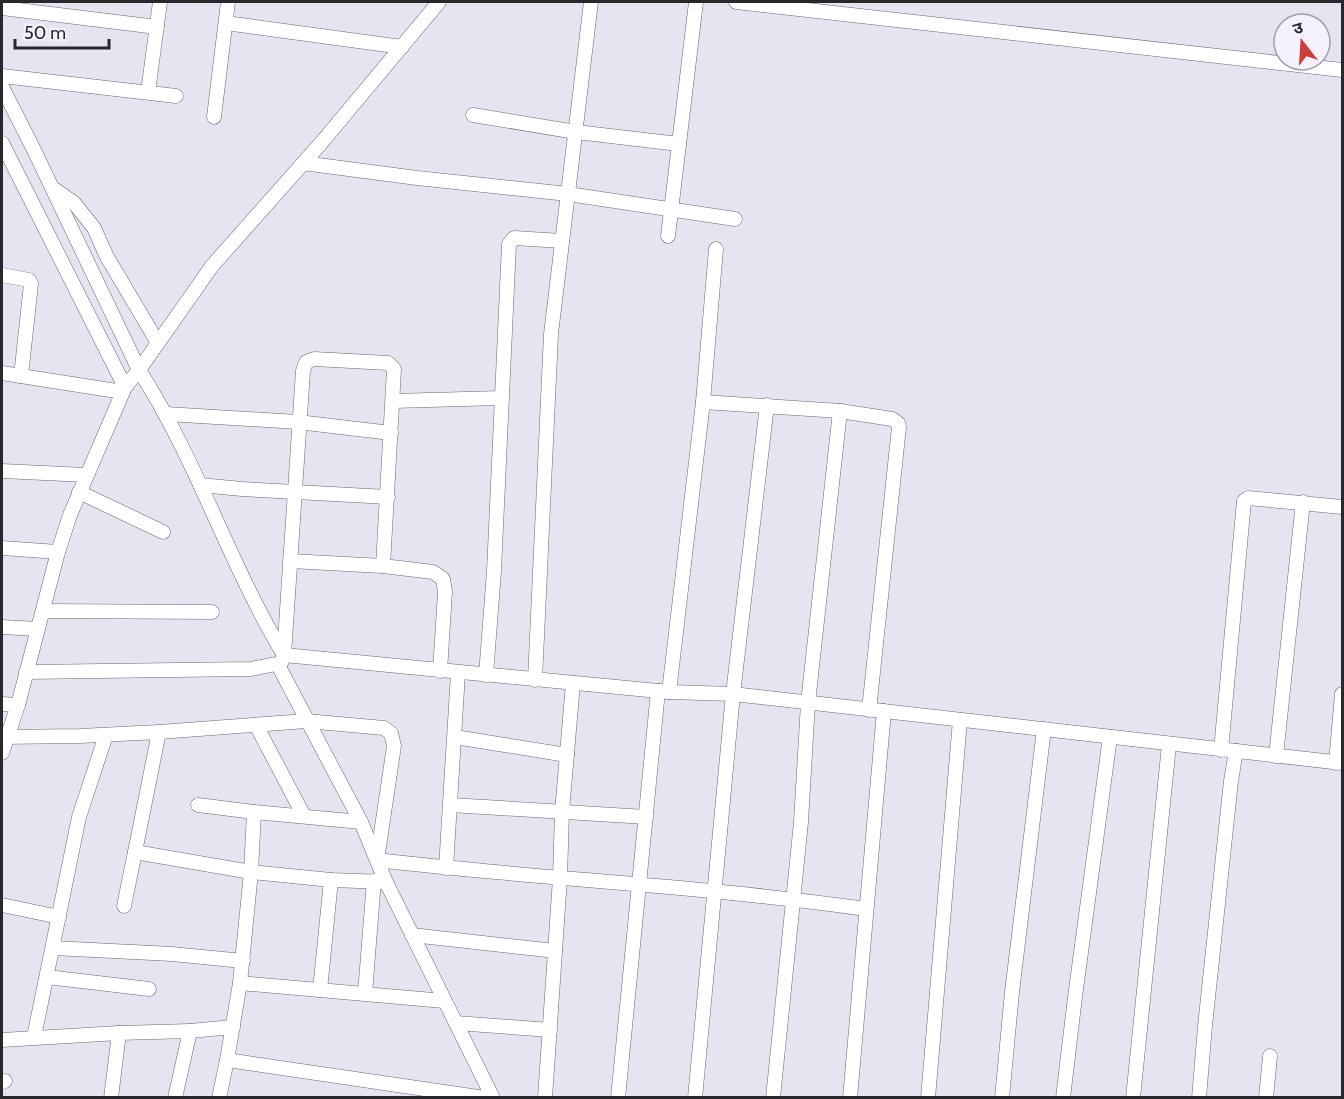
<svg xmlns="http://www.w3.org/2000/svg" width="1344" height="1099" viewBox="0 0 1344 1099" font-family="Cabin,'Noto Sans Devanagari',sans-serif">
  <style>
    .lines { fill: none; stroke-linecap: round; stroke-linejoin: round }
    .street-casing { stroke: #6a6772; stroke-width: 15 }
    .street { stroke: #fff; stroke-width: 14 }
  </style>
  <rect width="100%" height="100%" fill="#e7e4f1"/>
  <g class="lines">
    <defs>
      <g id="street">
        <path d="M736,2L1342,70"/>
        <path d="M2,8L157,27"/>
        <path d="M226,23L402,47"/>
        <path d="M2,76L176,96"/>
        <path d="M2,87L33,148L139,370C197,460 229,564 284,655"/>
        <path d="M148,92L160,2"/>
        <path d="M473,115L576,132L679,144"/>
        <path d="M214,117L228,2"/>
        <path d="M2,143L125,387"/>
        <path d="M303,163L417,178L568,194L735,219"/>
        <path d="M54,189L74,203L94,228L107,257L158,343"/>
        <path d="M668,236L696,2"/>
        <path d="M2,275L29,280L31,284L21,376"/>
        <path d="M2,373L123,392"/>
        <path d="M393,401L501,398"/>
        <path d="M703,402L716,249"/>
        <path d="M166,414L298,422L391,433"/>
        <path d="M2,471L86,475"/>
        <path d="M200,485L242,489L388,497"/>
        <path d="M79,492L163,532"/>
        <path d="M2,548L58,552"/>
        <path d="M290,561L383,566"/>
        <path d="M43,611L212,612"/>
        <path d="M2,627L38,629"/>
        <path d="M284,655L669,692L733,694L1342,763"/>
        <path d="M278,665L361,822L386,882L493,1098"/>
        <path d="M26,672L251,669L281,663L284,655L303,371L306,362L314,359L388,363L394,369L383,566L433,572L443,579L445,592L440,671"/>
        <path d="M486,675L494,571L509,244L514,238L562,241"/>
        <path d="M535,680L551,334L591,2"/>
        <path d="M669,692L703,402L840,411L892,419L898,423L899,427L869,710"/>
        <path d="M2,704L18,705"/>
        <path d="M256,725L304,816"/>
        <path d="M159,732L135,852L251,872L331,880L386,882"/>
        <path d="M2,737L80,736L159,732L306,721L384,728L391,733L394,746L377,860C539,879 704,886 866,909"/>
        <path d="M455,737L567,755"/>
        <path d="M1221,750L1244,501L1248,498L1342,507"/>
        <path d="M2,753L18,705L58,552L70,515L125,387L139,370L212,266L322,142L439,2"/>
        <path d="M1276,756L1303,502"/>
        <path d="M1336,763L1342,694"/>
        <path d="M198,805L254,812"/>
        <path d="M451,805L646,817"/>
        <path d="M361,822L254,812L251,872L240,983L444,1001"/>
        <path d="M446,868L458,673"/>
        <path d="M2,905L59,917"/>
        <path d="M124,906L135,852"/>
        <path d="M412,935L555,951"/>
        <path d="M53,948L172,954L243,961"/>
        <path d="M47,977L149,989"/>
        <path d="M240,983L227,1060L485,1098"/>
        <path d="M320,990L331,880"/>
        <path d="M365,993L374,881"/>
        <path d="M456,1023L550,1030"/>
        <path d="M190,1031L233,1027"/>
        <path d="M34,1037L79,817L106,735"/>
        <path d="M2,1040L119,1033"/>
        <path d="M2,1082L5,1081"/>
        <path d="M111,1098L119,1033L190,1031L175,1098"/>
        <path d="M219,1098L227,1060"/>
        <path d="M545,1098L560,878L562,812L573,683"/>
        <path d="M618,1098L658,691"/>
        <path d="M695,1098L733,694L767,405"/>
        <path d="M773,1098L801,822L808,703L840,411"/>
        <path d="M850,1098L884,711"/>
        <path d="M928,1098L960,720"/>
        <path d="M1002,1098L1012,992L1044,729"/>
        <path d="M1063,1098L1075,997L1110,737"/>
        <path d="M1133,1098L1169,745"/>
        <path d="M1199,1098L1205,1026L1231,781L1236,751"/>
        <path d="M1266,1098L1270,1056"/>
      </g>
    </defs>
    <use href="#street" class="street-casing"/>
    <use href="#street" class="street"/>
  </g>
  <rect width="1344" height="1099" fill="none" stroke="#28272b" stroke-width="6"/>
  <g transform="translate(1302 42) rotate(343)"><circle r="28" fill="#f5f1fe" stroke="#a3a0aa" stroke-width="1.5"/>
  <path d="M0-4.5L10 22L0 15L-10 22Z" fill="#cd3f3b"/>
  <text y="-9" font-size="16" font-weight="bold" text-anchor="middle" fill="#28272b">उ</text>
  </g>
  <path d="M15 39v9h94v-9" fill="none" stroke="#28272b" stroke-width="3"/>
  <text x="24" y="39" font-size="18" fill="#28272b" stroke="#f5f1fe" stroke-width="4.5" paint-order="stroke">50 m</text>
</svg>
